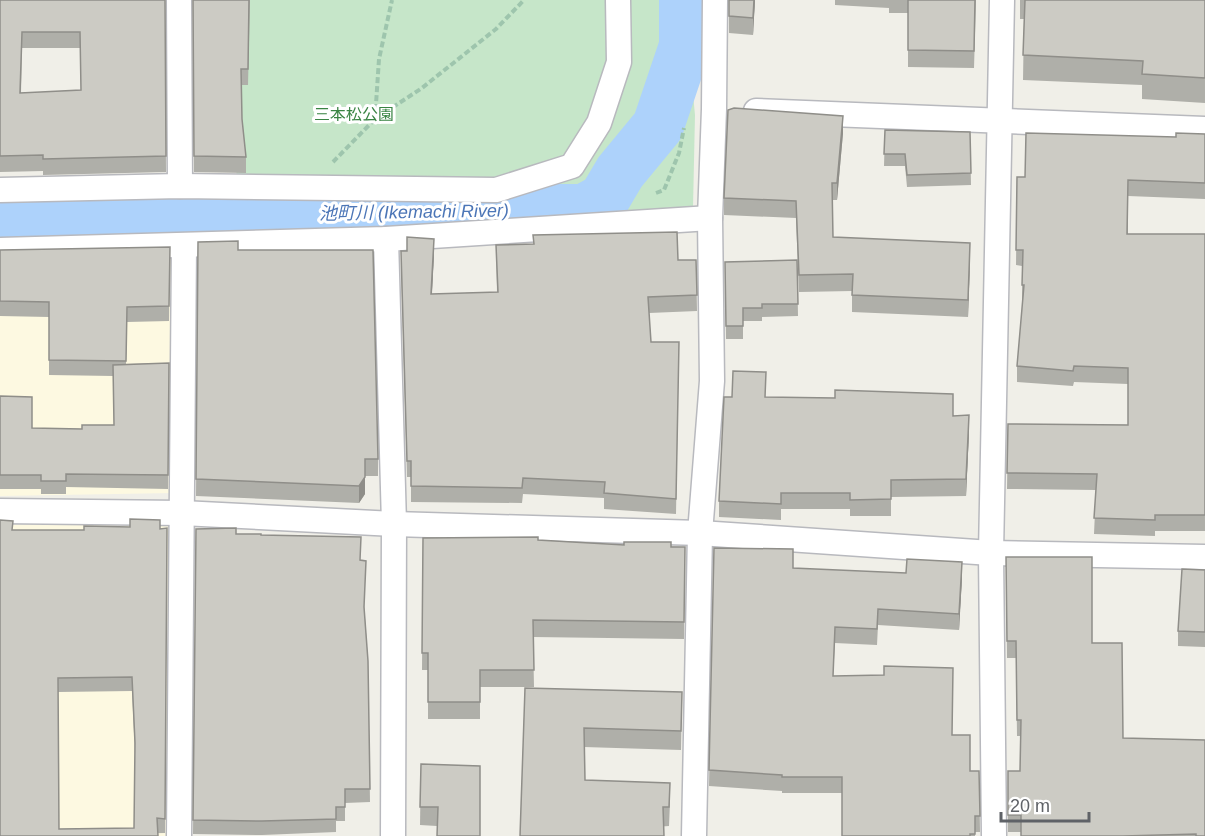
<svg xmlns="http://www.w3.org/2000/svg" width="1205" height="836" viewBox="0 0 1205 836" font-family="Arial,'Noto Sans JP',sans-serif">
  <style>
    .commercial { fill: #fdf9e1 }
    .green { fill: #c6e6c9 }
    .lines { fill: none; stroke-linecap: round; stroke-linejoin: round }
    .river { stroke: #add2fb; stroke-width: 52 }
    .street-casing { stroke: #b8b9be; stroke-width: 27 }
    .path { stroke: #9ec5ad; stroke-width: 4; stroke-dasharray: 6 3; stroke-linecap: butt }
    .street { stroke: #fff; stroke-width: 24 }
    .wall { fill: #afafa9; fill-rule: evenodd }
    .shaded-wall { fill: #8f8e89 }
    .building { fill: #cccbc4; stroke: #8f8e89; stroke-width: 1.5; fill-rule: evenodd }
    .labels { text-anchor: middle; stroke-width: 6; stroke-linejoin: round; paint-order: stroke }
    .park-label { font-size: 16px; fill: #398443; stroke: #fff }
    .water-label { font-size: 18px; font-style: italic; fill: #4c76b7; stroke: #fff }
  </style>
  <rect width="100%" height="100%" fill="#f0efe8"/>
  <g class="commercial">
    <path d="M176,257L174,493L0,496V260Z"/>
    <path d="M174,520L168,836H0V525Z"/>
  </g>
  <path class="green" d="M238,0H684L695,115L693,208L236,234Z"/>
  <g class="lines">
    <path class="river" d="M0,223L426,210H584L604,199L620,172L658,126L685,46V0"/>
    <defs>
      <g id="street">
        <path d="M179,0L180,186"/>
        <path d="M756,111L1205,129"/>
        <path d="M0,190L180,186L496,190L572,166L599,123L619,62L618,0"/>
        <path d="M386,239L394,524L393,836"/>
        <path d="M0,250L386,239L710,218"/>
        <path d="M0,511L182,513L394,524L700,533L991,553L1205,557"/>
        <path d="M179,836L184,246"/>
        <path d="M694,836L700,533L712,381L710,218L714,109L715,0"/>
        <path d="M994,836L991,553L1002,0"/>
      </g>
    </defs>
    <use href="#street" class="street-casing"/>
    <g class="path">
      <path d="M375,119L379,59L392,0"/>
      <path d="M333,162L375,119L422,88L496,29L524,0"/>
      <path d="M656,193L664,190L679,153L684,128"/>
    </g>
    <use href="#street" class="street"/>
  </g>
  <g class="wall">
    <path d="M0,0H165L166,172L43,175V171L0,172ZM22,48H80L81,90L21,93Z"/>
    <path d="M193,0H250L248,85H241L242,119L246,157V173L194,172Z"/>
    <path d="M755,0L753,35L729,33V16Z"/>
    <path d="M830,0H976L974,68L908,67V13H889V8L835,5V0Z"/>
    <path d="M1020,0H1205V103L1142,99V85L1023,80L1024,19H1020Z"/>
    <path d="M885,130L970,132L971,185L907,187L905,166H884Z"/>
    <path d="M843,133L837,200H832L833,237L970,260L968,317L852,312V291L799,292L796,218L724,215V198Z"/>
    <path d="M1205,134V199L1128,196V234H1205V531H1155V536L1094,534L1096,490L1007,489L1008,424L1128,425V384L1074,382L1073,386L1017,382V366L1023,301H1022V266L1016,265L1017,177H1025Z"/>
    <path d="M198,242L238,250L378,459V476H365V494L359,503L196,496Z"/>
    <path d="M496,245L678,260H696L697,311L649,313L651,342H679L676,514L604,509V498L523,494L522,503L411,502V477H407L401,266L407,251L434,254L432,294L497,292Z"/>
    <path d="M170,247L169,321L127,322L126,364L169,363L168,489L66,487V494H41V489H0V396L32,428L82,429L114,425L113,376L49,375V317L0,316V250Z"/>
    <path d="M797,260L798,316L762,317V321H743V339H726L725,262Z"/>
    <path d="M953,416L969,432L966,496L891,497V516H850V509H781V520L719,517V501Z"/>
    <path d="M167,528L165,833L0,836L13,530H84ZM132,691L135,754L134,828L59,829L58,692Z"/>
    <path d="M196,529L236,534L261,535L361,560L368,661L370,802L345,803V821H336V832L262,835L193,834Z"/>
    <path d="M423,538L538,540L624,545L685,547L684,639L533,637L534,687H480V719H428V670H422Z"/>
    <path d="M714,548L793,568L962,578L959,630L878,625L877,645L835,643L833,676L952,735L970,771H979L980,832H975V836H842V793H782V791L709,786Z"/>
    <path d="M1006,557L1092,643L1123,738L1205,836H1021V832H1008V771H1020L1021,736H1017L1016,658H1007Z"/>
    <path d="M1205,570V647L1178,646V631Z"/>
    <path d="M525,688L682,692L681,750L584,747L585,780L670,802L669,826L520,836Z"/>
    <path d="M421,764L480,766L437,826L420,825Z"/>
  </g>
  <g class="shaded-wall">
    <path d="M754,0H755L753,35V18Z"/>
    <path d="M843,116V133L837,200V183Z"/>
    <path d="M434,239V254L431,310V294Z"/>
    <path d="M970,243V260L968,317V300Z"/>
    <path d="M969,415V432L966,496V479Z"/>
    <path d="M365,476V494L359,503V486Z"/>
    <path d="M962,562V578L959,630V614Z"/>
  </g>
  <g class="building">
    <path d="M0,0H165L166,156L43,159V155L0,156ZM22,32H80L81,90L20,93Z"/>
    <path d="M193,0H249L248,69H241L242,119L246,157L194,156Z"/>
    <path d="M729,0H754L753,18L729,16Z"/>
    <path d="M908,0H975L974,51L908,50Z"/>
    <path d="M1025,0H1205V78L1142,74L1143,61L1023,55Z"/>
    <path d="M734,108L843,116L837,183H832L833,237L970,243L968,300L852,295L853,274L799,275L796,201L724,198L728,110Z"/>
    <path d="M885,130L970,132L971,173L907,175L905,154H884Z"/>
    <path d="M1026,133L1176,137V133L1205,134V183L1128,180L1127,234H1205V515H1155V520L1094,518L1097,474L1007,473L1008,424L1128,425V368L1074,366L1073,371L1017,366L1024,285H1022L1023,250H1016L1017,177H1025Z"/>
    <path d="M677,232L678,260H696L697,295L648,297L651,342H679L676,499L604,493L605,482L523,478L522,488L411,486V461H407L401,251H407V237L434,239L431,294L498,292L496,245L534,244L533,235Z"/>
    <path d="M238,241V250H373L378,459H365V477L359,486L196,479L198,242Z"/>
    <path d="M170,247L169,306L127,307L126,361L49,360V302L0,301V250Z"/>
    <path d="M797,260L798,304H762V308H743V326H726L725,262Z"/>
    <path d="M169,363L168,475L66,474V481H41V475H0V396L32,397V428L82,429V425H114L113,365Z"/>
    <path d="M733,371L766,372L765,397L835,398V390L953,394V416L969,415L966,479L891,480V499L850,500V493H781V504L719,501L724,397H732Z"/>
    <path d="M130,519L160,520V529L167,528L165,819L157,818L158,836H0V520L13,521L12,530H84V526L130,527ZM132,677L135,743L134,828L59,829L58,678Z"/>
    <path d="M236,528V534H261V535L361,537L360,560L366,561L364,607L368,661L370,789H345V807H336V819L262,821L193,820L196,529Z"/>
    <path d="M538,537V540L624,545V542H671V547H685L684,622L533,620L534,670H480V702H428V653H422L423,538Z"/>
    <path d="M714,548L793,549V568L906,573L907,559L962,562L959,614L878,609L877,629L835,627L833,676L884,675V666L953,668L952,735H970V771H979L980,816H975V834H970V836H842V777H782V775L709,770Z"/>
    <path d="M1006,557H1092V643H1122L1123,738L1205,740V836H1196V834L1123,836H1021V815H1008V771H1020L1021,720H1017L1016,641H1007Z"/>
    <path d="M1182,569L1205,570V632L1178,631Z"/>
    <path d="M525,688L682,692L681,731L584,728L585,780L670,783L669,807H663L664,836H520Z"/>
    <path d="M421,764L480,766V836H437L438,807H420Z"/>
  </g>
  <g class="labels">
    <g class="park-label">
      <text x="354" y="120">三本松公園</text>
    </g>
    <g class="water-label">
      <text transform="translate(414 212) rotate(-1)" y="6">池町川 (Ikemachi River)</text>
    </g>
  </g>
  <path d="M1001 812v9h88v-9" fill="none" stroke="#5f6267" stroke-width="3"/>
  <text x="1010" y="812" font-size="18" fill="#5f6267" stroke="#ffffff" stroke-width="4.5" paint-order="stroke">20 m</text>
</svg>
